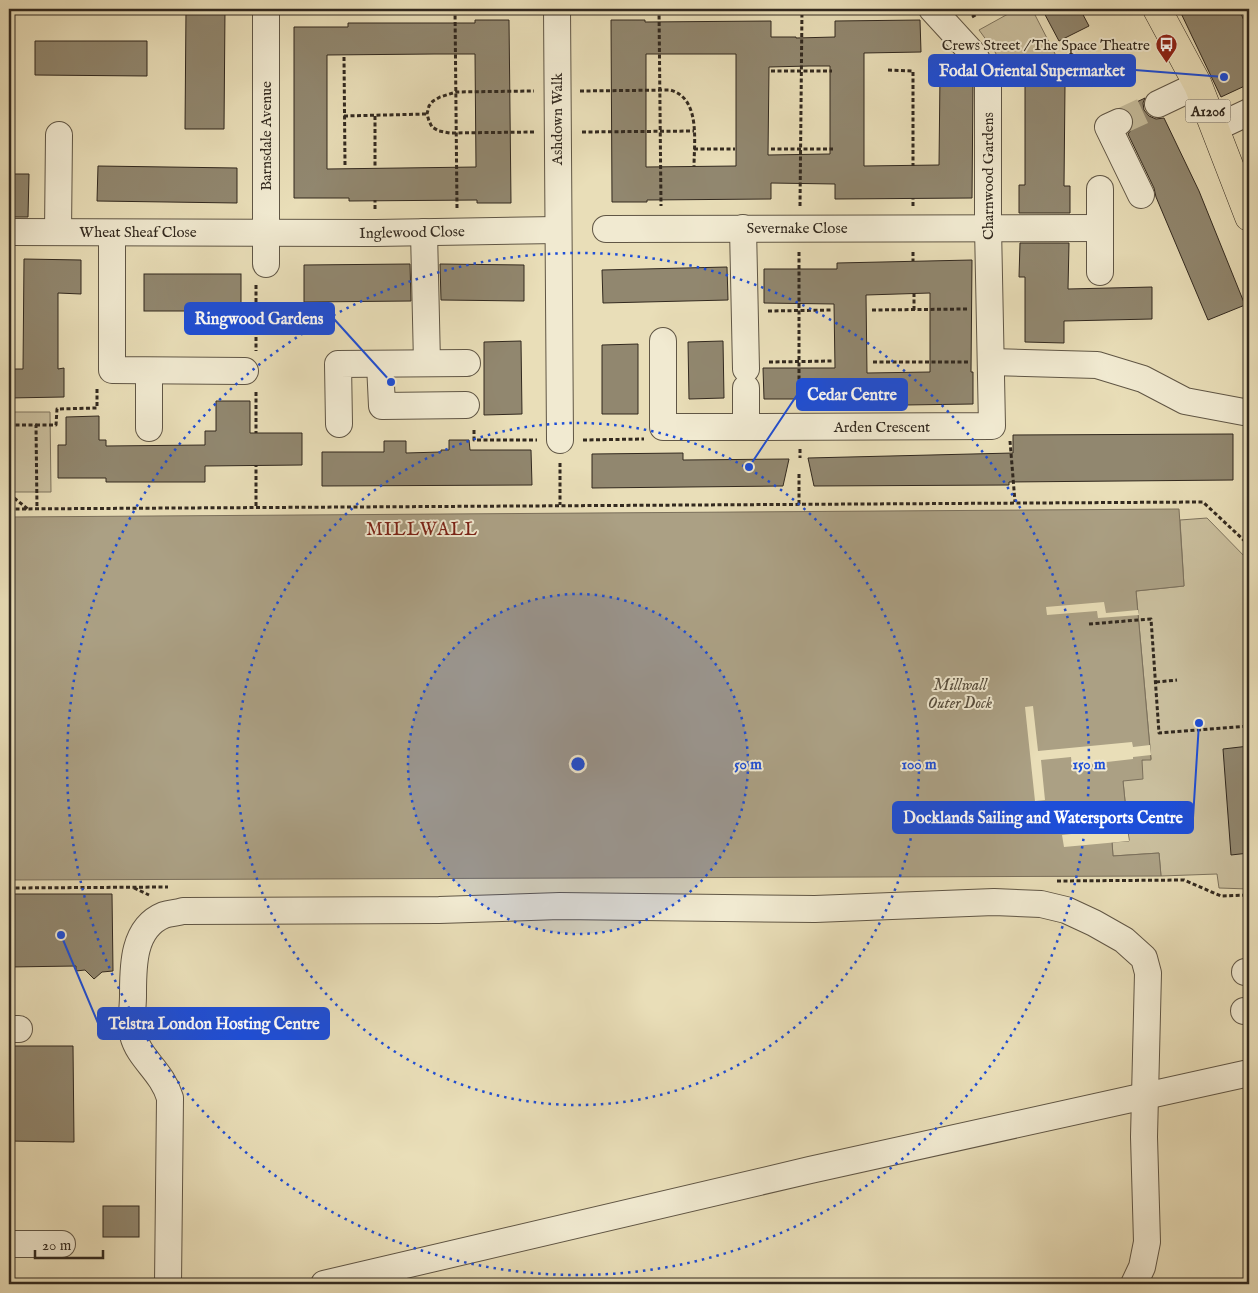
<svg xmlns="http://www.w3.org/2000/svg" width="1258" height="1293" viewBox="0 0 1258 1293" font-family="'IM FELL English',serif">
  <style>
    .green { fill: #cabf9e; stroke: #7e745e }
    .water { fill: #aba084; stroke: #7b705c }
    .pier { fill: #e9deb8 }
    .building { fill: #91876f; stroke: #32291f; fill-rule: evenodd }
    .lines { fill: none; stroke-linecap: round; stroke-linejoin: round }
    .minor-tunnel { stroke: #c4ba99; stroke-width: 26; stroke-dasharray: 26 13; stroke-linecap: butt }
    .minor-casing { stroke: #605645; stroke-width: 28 }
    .major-casing { stroke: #32291f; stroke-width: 29 }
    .path { stroke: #32291f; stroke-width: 3; stroke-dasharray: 4 2.5; stroke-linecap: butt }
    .minor { stroke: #f1ead1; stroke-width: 26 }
    .major { stroke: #e9deb8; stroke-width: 28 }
    .ring { fill: none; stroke: #1d4ed8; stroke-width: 2.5; stroke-dasharray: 2.5 5 }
    .labels { text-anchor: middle; stroke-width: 4; stroke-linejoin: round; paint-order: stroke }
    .shield { fill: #f1ead1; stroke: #6b6354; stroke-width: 1 }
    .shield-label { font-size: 14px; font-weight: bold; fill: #32291f }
    .poi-label { font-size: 15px; fill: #32291f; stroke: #f1ead1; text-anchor: end }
    .street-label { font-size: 15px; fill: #32291f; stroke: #f1ead1 }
    .water-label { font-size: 16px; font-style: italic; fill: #564d3d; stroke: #f1ead1 }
    .quarter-label { font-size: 18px; letter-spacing: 1px; fill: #7a1f14; stroke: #f1ead1 }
    .centre { fill: #1d4ed8; stroke: #f1ead1; stroke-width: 2.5 }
    .ring-label { font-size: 15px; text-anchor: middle; font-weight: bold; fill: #1d4ed8; stroke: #f1ead1; stroke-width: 4; stroke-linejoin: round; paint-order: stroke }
    .leader { fill: none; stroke: #1d4ed8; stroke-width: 2 }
    .callout-dot { fill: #1d4ed8; stroke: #f1ead1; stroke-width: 2 }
    .callout { fill: #1d4ed8; stroke: #1d4ed8; stroke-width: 2 }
    .callout-label { font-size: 16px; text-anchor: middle; font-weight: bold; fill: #fff }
  </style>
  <rect width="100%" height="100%" fill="#e9deb8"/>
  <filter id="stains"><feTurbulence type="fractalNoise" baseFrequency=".004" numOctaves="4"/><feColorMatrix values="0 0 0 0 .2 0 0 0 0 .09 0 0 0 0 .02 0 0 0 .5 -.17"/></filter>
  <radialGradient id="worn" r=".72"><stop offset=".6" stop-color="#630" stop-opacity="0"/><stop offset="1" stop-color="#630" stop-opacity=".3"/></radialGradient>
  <g class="green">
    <path d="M1017,9H1031L1034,13L1068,79L1026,78L1017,71L1007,74L995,52L979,30Z"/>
    <path d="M50,412L51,492H9V412Z"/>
    <path d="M1207,518L1249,561V889L1219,888L1217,874L1161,876L1159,853L1113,856L1112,842L1129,840L1123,781L1142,760L1151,759L1136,591L1184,586L1180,520Z"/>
  </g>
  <path class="water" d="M1179,509L1184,586L1136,591L1151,760H1142L1143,779L1123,781L1129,841L1112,842L1113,856L1159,853L1161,876L9,880V517Z"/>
  <g class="pier">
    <path d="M1104,602L1106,613L1138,610L1139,615L1098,618L1097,611L1047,615L1046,607Z"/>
    <path d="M1033,706L1038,751L1132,742L1133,747L1150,745L1151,755L1133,757V759L1072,766L1071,757L1041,760L1045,800L1035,801L1025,707Z"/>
    <path d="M1127,828L1129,841L1064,847L1062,835Z"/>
  </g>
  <g class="building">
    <path d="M186,9H225L224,129H185Z"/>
    <path d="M1042,9H1080L1089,26L1059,41Z"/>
    <path d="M1179,9H1239L1249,32V84L1221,97Z"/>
    <path d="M475,20H509L511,203H477V200L349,201V198H294V27H348V23H475ZM434,54H475L476,167L327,169V55Z"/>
    <path d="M611,20H645V22L771,21V37H796V38L835,37V21L920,20L921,52L864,53V166L939,165L940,74H967L973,85L972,198L835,199V184L771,183V199L647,200V202H612ZM646,54H736V166L646,167ZM809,66H830V154L768,155L769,67Z"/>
    <path d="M35,41H147V76L35,75Z"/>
    <path d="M1025,85H1065L1064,186H1070V213H1019V185H1025Z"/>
    <path d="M1145,98L1143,103L1144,110L1149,116L1156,119L1164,118L1199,191L1245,305L1208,320L1156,197L1154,188L1128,134L1131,130L1134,123L1132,115L1128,110L1124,108Z"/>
    <path d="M98,166L237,168V203L97,201Z"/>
    <path d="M9,174H29L28,217H9Z"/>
    <path d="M1020,243H1069L1068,289L1152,287V319L1064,321V343L1025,342V277H1019Z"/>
    <path d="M24,259L81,260V294L58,293V369L64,368V397L9,398V369H23Z"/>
    <path d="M972,260L971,372H973V404L837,406V399H764L763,368H835L834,304L764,303V269H837V263ZM930,293V372L867,373L866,295Z"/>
    <path d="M410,264L411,301L304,302V265Z"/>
    <path d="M440,264L524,265V301L441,300Z"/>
    <path d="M727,267L728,300L603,303L602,270Z"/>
    <rect x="144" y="274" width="97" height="37"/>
    <path d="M521,341L522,414L484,415V342Z"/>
    <path d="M723,341L724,398L689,399L688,342Z"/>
    <path d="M638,344V414H602V345Z"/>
    <path d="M216,401H250V433H302V465L205,466V482H106V478H58V445H66V417L99,416V440H106V446L205,445V431H216Z"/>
    <path d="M1233,434V480L1009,482V485L814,486L808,458L1013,453V435Z"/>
    <path d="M449,440H469L470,450H531L532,485L322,486V452H384V441H406V453L441,452V450H449Z"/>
    <path d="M683,453V460L789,459L783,486L592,488V454Z"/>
    <path d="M1249,746V853L1231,855L1223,749Z"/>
    <path d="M9,894H112L113,971L102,972L94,979L85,970L76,971V966L9,967Z"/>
    <path d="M9,1046H73L74,1142L9,1141Z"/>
    <rect x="103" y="1206" width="36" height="31"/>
  </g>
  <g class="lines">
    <path class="minor-tunnel" d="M1119,122L1158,104"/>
    <defs>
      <g id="minor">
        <path d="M266,9V264"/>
        <path d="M557,9L560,440"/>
        <path d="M1158,104L1198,85"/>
        <path d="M1119,122L1108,127L1141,195"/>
        <path d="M1215,128L1249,112"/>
        <path d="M743,228L746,369"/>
        <path d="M606,229L1100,228"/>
        <path d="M9,232L375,233L557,230"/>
        <path d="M58,232L59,135"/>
        <path d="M424,232L427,363"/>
        <path d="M112,233V370L245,371"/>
        <path d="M1100,272V189"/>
        <path d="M663,341V427H746"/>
        <path d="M991,362L1097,365L1143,379L1185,401L1249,413"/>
        <path d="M380,364L382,406L466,405"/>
        <path d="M149,371V428"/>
        <path d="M746,388V427L992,426L988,227V82L975,56L932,9"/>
        <path d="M339,424L338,364L467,363"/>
        <path d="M1245,972H1249"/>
        <path d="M1244,1011H1249"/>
        <path d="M9,1029H19"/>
        <path d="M9,1244H62"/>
        <path d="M168,1284L170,1098C162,1071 139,1059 133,1035C130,1024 133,1008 133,996C133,968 132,928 164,915C170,913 177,913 183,911L439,910L560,906L815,909L994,902L1041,904L1066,910L1094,923L1124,940L1144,958L1148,973L1144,1137L1147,1242L1142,1267L1134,1284"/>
        <path d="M324,1284L810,1170L1249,1073"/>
      </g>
      <path id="major" d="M1157,9L1198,85L1249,217"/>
    </defs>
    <use href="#minor" class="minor-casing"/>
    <use href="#major" class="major-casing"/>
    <g class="path">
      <path d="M455,9L457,208"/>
      <path d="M659,9L661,206"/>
      <path d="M972,17L986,9"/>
      <path d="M344,57L345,165"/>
      <path d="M888,70L913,71V166"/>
      <path d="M771,71H832"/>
      <path d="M580,91L670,90C701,98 694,142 694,167"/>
      <path d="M344,116L427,114"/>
      <path d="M375,116V168"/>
      <path d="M534,132L450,133L439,131L432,127L429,121L427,114L429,106L433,101L440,97L456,92L534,91"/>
      <path d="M582,132L694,131"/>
      <path d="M694,149H735"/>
      <path d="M771,149H833"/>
      <path d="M800,206L802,9"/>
      <path d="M913,206V198"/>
      <path d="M375,209V200"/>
      <path d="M799,252V403"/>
      <path d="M913,252V261"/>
      <path d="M256,285V351"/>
      <path d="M914,293V310"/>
      <path d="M872,310L967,309"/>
      <path d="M768,311L833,310"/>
      <path d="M769,362L832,361"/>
      <path d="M873,362H968"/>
      <path d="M256,392V433"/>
      <path d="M9,425H36L37,509"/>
      <path d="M36,425H56L57,409L97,408V388"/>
      <path d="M474,430V440H537"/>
      <path d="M583,440L644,439"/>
      <path d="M1010,441L1015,502"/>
      <path d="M800,449V458"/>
      <path d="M560,463V505"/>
      <path d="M9,494L28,509"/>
      <path d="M799,504V473"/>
      <path d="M256,506V465"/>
      <path d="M9,509L1203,502L1249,545"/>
      <path d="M1089,624L1151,619L1159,733L1249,726"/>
      <path d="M1156,682L1177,680"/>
      <path d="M1057,881L1184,880L1221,896L1249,895"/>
      <path d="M9,888L168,887"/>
      <path d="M134,888L149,895"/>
    </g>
    <use href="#minor" class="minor"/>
    <use href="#major" class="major"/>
  </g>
  <circle cx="578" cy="764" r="170" fill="#1d4ed8" fill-opacity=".12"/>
  <g class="ring">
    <circle cx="578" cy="764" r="170"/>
    <circle cx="578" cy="764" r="341"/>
    <circle cx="578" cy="764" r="511"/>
  </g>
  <defs>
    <symbol id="bus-pin" viewBox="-11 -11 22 30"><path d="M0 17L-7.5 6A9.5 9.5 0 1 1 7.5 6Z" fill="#8f2418" stroke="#f1ead1"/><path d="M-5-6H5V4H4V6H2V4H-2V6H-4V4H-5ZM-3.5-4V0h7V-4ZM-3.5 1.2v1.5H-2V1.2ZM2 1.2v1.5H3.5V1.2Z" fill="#fff"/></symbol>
  </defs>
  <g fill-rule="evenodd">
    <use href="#bus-pin" x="1154" y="32" width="25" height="34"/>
  </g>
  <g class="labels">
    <rect class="shield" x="1185.5" y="99.5" width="45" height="23" rx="4"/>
    <g class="shield-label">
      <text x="1208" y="116">A1206</text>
    </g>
    <g class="poi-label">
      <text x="1150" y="50">Crews Street / The Space Theatre</text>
    </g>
    <g class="street-label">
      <text transform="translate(557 119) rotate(-90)" y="5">Ashdown Walk</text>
      <text transform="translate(266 136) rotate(-90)" y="5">Barnsdale Avenue</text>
      <text transform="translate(988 176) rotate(-90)" y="5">Charnwood Gardens</text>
      <text x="797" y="233">Severnake Close</text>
      <text x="138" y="237">Wheat Sheaf Close</text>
      <text transform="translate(412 232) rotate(-1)" y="5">Inglewood Close</text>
      <text x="882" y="432">Arden Crescent</text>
    </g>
    <g class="water-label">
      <text x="960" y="690">Millwall<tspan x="960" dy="18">Outer Dock</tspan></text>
    </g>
    <g class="quarter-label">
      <text x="422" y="535">MILLWALL</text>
    </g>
  </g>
  <circle cx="578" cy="764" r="8" class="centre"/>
  <g class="ring-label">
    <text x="748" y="769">50 m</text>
    <text x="919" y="769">100 m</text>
    <text x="1089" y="769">150 m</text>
  </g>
  <path class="leader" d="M1224 77L1135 70M391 382L334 319M749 467L797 395M1199 723L1193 818M61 935L98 1023"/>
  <g class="callout-dot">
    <circle cx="1224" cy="77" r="5"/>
    <circle cx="391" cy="382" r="5"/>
    <circle cx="749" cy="467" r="5"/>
    <circle cx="1199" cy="723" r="5"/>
    <circle cx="61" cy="935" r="5"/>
  </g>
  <g class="callout">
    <rect x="929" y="55" width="206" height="31" rx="5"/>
    <rect x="185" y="303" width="149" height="31" rx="5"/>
    <rect x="797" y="379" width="110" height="31" rx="5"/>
    <rect x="893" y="802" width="300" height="31" rx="5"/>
    <rect x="98" y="1008" width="231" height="31" rx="5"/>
  </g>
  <g class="callout-label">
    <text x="1032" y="76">Fodal Oriental Supermarket</text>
    <text x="259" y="324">Ringwood Gardens</text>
    <text x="852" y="400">Cedar Centre</text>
    <text x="1043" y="823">Docklands Sailing and Watersports Centre</text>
    <text x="214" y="1029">Telstra London Hosting Centre</text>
  </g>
  <rect width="1258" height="1293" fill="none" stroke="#e9deb8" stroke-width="30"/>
  <rect x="10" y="10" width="1238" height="1273" fill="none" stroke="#32291f" stroke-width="2.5"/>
  <rect x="15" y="15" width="1228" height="1263" fill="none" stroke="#32291f"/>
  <path d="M35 1250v8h68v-8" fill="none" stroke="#32291f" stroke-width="2.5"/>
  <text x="42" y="1250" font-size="15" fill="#32291f" stroke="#f1ead1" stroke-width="4" paint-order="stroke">20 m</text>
  <rect width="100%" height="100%" filter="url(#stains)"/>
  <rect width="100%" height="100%" fill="url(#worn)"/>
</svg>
